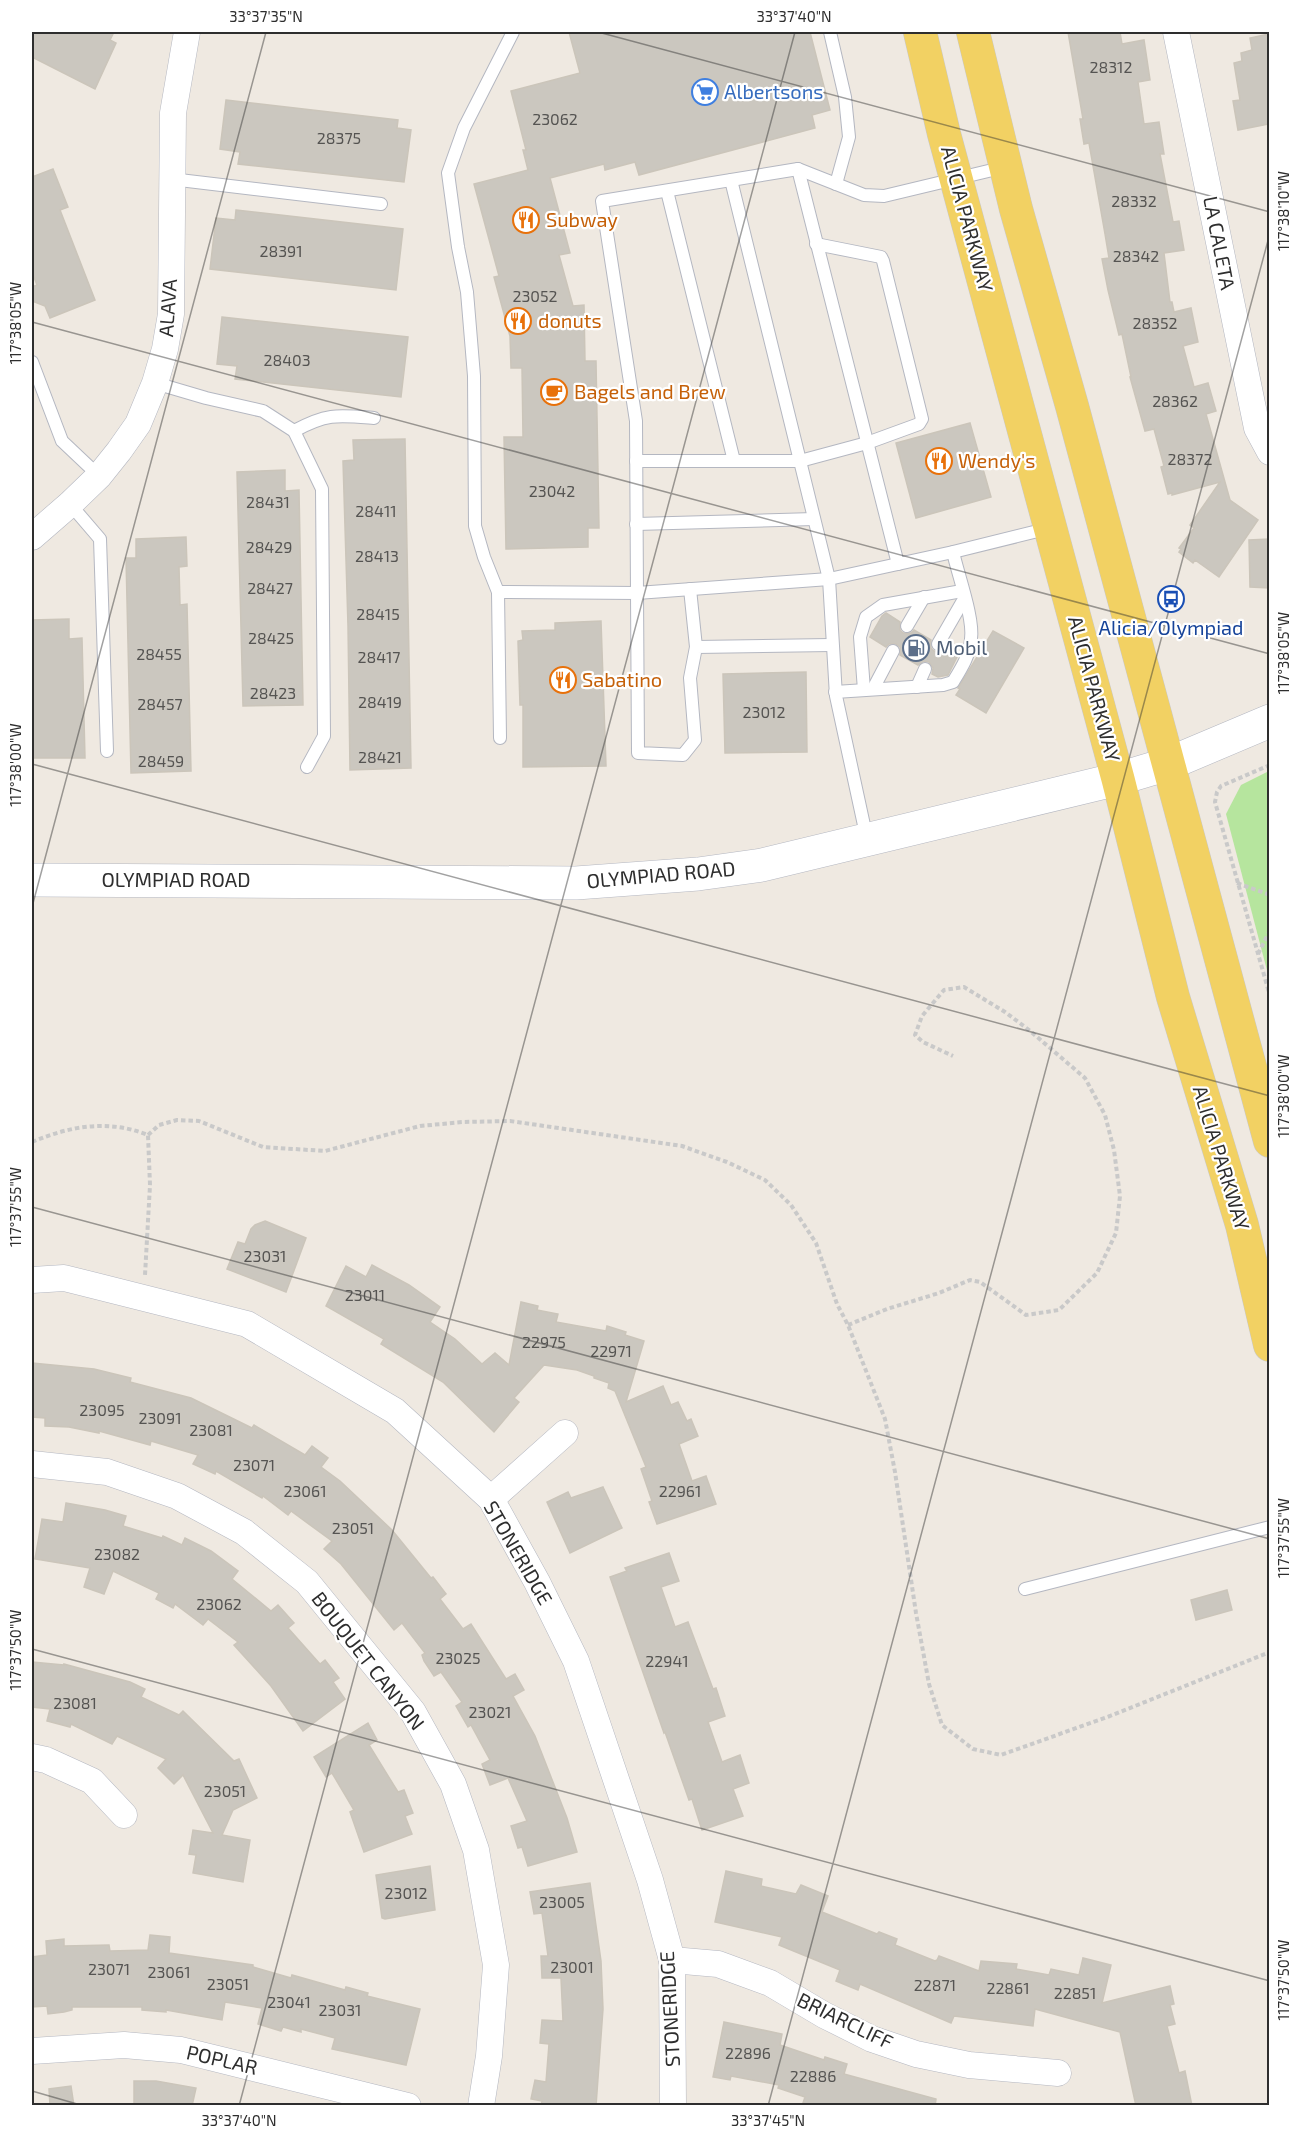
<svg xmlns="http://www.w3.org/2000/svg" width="1301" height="2137" viewBox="0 0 1301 2137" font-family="'Exo 2',sans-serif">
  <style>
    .green { fill: #b6e59e }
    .building { fill: #cbc7bf; stroke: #cbc5ba; stroke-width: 1.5 }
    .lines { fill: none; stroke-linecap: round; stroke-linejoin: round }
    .service-casing { stroke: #b4b7c1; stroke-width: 14 }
    .minor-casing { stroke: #b4b7c1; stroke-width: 27 }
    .secondary-casing { stroke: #b4b7c1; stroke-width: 34 }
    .primary-casing { stroke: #c9c9c9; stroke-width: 34 }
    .path { stroke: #c9c9c9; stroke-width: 4; stroke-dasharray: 4.5 3; stroke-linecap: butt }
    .service { stroke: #fff; stroke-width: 12 }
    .minor { stroke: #fff; stroke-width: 26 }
    .secondary { stroke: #fff; stroke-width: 33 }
    .primary { stroke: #f2d163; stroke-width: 33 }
    .ticks { fill: none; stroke: #2e2e2e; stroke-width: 1.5; stroke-opacity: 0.45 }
    .labels { text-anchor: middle; stroke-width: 4.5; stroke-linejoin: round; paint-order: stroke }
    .number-label { font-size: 16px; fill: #555452 }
    .shop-label { font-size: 20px; fill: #366cbe; stroke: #fff; text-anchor: start }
    .street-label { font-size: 20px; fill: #2e2e2e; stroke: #fff }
    .food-label { font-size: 20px; fill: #c56008; stroke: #fff; text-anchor: start }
    .transit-label { font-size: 20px; fill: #164399; stroke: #fff }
    .service-label { font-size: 20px; fill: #4e5e75; stroke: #fff; text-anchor: start }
    .neatline { fill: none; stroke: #2e2e2e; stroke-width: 2 }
    .ticks-label { font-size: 15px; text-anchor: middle; fill: #2e2e2e }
  </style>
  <rect width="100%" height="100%" fill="#efe9e1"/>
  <path class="green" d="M1269,771V978L1226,814L1241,785Z"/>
  <g class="building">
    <path d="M32,32H114L110,40L116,43L95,89L32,57Z"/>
    <path d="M569,32H810L830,110L812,115L815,128L639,175L635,162L605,170L604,164L550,178L570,253L559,255L573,306L584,305L585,361H596L599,528H588V547L506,549L504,437H523L522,368H511L510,336L494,277L499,276L474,184L528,170L523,150H526L511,91L580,73Z"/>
    <path d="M1068,32H1120L1122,44L1144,40L1150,80L1138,82L1144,124L1159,122L1164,154H1160L1173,222L1179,221L1184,250L1164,253L1170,302H1172L1174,312L1191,308L1198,342L1183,346L1194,387L1208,383L1216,411L1206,414L1230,500L1258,520L1219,577L1195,560L1193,563L1179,552L1181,549L1179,548L1194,528L1190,525L1220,482L1172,495V493L1168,494L1161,467L1164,466L1154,429L1145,431L1130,377H1131L1122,334L1119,335L1108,290L1102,259L1109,258L1105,234L1089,143L1084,144L1080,119H1083Z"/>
    <path d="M1269,34V124L1238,130L1233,101L1240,100L1234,63L1242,61L1241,53L1252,50L1250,38Z"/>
    <path d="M226,100L398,120L397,128L411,130L404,182L238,164L240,152L220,149Z"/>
    <path d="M53,169L68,207L60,210L95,300L50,318L45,306L32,301V287L37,285L32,272V177Z"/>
    <path d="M236,210L403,229L396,290L210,269L216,218L235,220Z"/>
    <path d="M222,317L408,337L401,397L235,379L237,366L217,364Z"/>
    <path d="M970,423L991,497L916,518L896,443Z"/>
    <path d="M405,439L411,768L350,770L348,626L343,461L354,460L353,440Z"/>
    <path d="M285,470V491L299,490L303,705L243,706L237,472Z"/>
    <path d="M186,537L187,566L179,567L180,605L187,604L191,771L131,773L126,558H136V539Z"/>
    <path d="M1269,539V588L1250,587L1249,540Z"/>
    <path d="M886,613L900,622V630L903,633H911L914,630L931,640V648L934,651H942L945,648L958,655L948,675L938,677L932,674L933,668L929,662L924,661L918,665L900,655V647L896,644H889L886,647L870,637L882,616Z"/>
    <path d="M69,619V639L82,638L85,758H32V620Z"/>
    <path d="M601,621L606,766L523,767V705H520L518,641L523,640L522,631L555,630V623Z"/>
    <path d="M993,631L1024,648L986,713L956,695L960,689L958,688Z"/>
    <path d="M806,672L807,752L725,753L723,674Z"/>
    <path d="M265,1221L306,1238L286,1292L227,1269L238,1242L245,1244L251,1229L255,1225Z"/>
    <path d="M372,1265L409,1285L440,1307L430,1322L455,1339L482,1364L495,1353L509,1365L521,1302L538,1306L537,1310L558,1314L556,1322L606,1331L607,1326L626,1332L625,1335L644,1341L626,1402L663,1386L671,1405L678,1402L687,1421L691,1419L698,1436L679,1444L692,1481L706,1476L716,1504L657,1524L649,1502L652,1501L641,1469L646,1467L615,1391L608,1388L609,1383L594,1378V1376L577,1370L544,1365L514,1398L519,1402L494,1432L443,1382L381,1344L384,1339L326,1306L346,1266L366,1277Z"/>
    <path d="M32,1363L94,1369L131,1378L130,1382L191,1398L252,1428L254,1425L305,1455L312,1446L328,1458L321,1467L340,1481L392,1530L431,1578L433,1577L446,1594L440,1599L463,1629L471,1624L506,1679L515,1674L524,1690L513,1696L535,1736L567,1818L577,1852L528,1866L522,1847L518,1848L511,1826L527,1821L508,1778L490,1785L482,1764L490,1760L471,1725L468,1727L456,1706L462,1702L441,1672L434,1676L424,1661L422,1655L425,1653L402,1623L394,1630L341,1564L324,1549L332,1541L291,1511L288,1515L263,1496L262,1498L216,1471L215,1474L193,1464L198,1455L151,1441L150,1445L99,1431V1433L69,1427L45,1426V1418L32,1417Z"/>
    <path d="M603,1487L622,1528L570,1553L547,1502L568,1492L571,1498Z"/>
    <path d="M66,1503L105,1510L126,1516L123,1526L162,1538L163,1536L182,1545L185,1538L211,1551L238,1571L232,1579L271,1611L278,1605L294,1623L288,1628L320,1664L325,1660L339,1678L333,1682L345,1699L303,1731L271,1686L234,1645L238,1642L208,1619L203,1625L175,1604L173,1608L156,1599L159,1593L113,1571L104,1594L84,1587L90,1568L35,1559L42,1519L63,1522Z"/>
    <path d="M669,1553L679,1581L661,1587L675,1627L688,1622L713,1689L716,1688L725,1716L708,1722L722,1762L740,1755L749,1783L733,1789L743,1816L702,1830L692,1799L689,1800L665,1732L664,1733L610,1577L627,1571L625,1568Z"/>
    <path d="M1227,1590L1232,1610L1196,1620L1191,1600Z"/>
    <path d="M32,1662L64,1665V1664L130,1682L145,1689L141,1697L179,1715L183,1711L234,1761L239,1759L257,1798L233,1810L222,1835L250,1840L243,1882L193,1873L196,1855L189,1854L193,1830L213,1833L183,1775L174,1784L158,1768L166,1759L117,1736L112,1744L71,1724L70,1727L47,1721L50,1709L32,1707Z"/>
    <path d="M368,1723L377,1740L369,1745L398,1792L404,1790L413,1813L405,1816L412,1834L364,1852L350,1812L354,1810L332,1773L326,1777L314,1757Z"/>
    <path d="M430,1866L435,1910L385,1919L382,1918L376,1875Z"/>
    <path d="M726,1871L762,1879L761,1886L796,1894L801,1885L828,1896L822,1912L877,1934L879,1932L897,1939L895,1945L935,1961L937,1960L939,1956L979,1971L981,1961L1017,1964L1016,1969L1049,1975L1051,1969L1079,1975L1083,1958L1111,1965L1102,2003L1170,1986L1174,2004L1170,2005L1175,2024L1167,2026L1179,2073L1185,2071L1192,2106H1136L1120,2032L1035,2009L1033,2026L954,2016L951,2023L860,1984L858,1990L836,1981L840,1970L779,1945L782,1937L715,1922Z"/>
    <path d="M590,1883L601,1961L603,2009L596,2106H541L542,2101L531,2099L535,2080L546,2082L549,2044L540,2043L542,2020L563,2021L561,1978H542L541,1956H548L542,1913L534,1914L530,1892Z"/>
    <path d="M150,1935L170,1937L169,1953L253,1965V1967L291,1978L292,1975L345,1990L346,1987L368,1993L367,1996L420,2009L406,2065L332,2049L335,2038L301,2029V2032L283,2027L281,2031L258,2024L262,2008L225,2002L222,2020L166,2010V2012L142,2010V2007H72V2010L64,2012L48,2014L47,2006L32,2007V1957L47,1955L46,1941L64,1939V1946L109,1945L110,1951L148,1950Z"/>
    <path d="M724,2022L782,2034L780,2045L824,2060L825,2057L847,2064L844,2074L936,2099L935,2106H802L805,2097L778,2088L779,2085L731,2076L730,2080L713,2077Z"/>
    <path d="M134,2081H156L196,2088L192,2106H134Z"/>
    <path d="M71,2086L74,2106H50L49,2089Z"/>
  </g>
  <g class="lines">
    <defs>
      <g id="service">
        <path d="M513,32L464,128L448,173L458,247L467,292L474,376L475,526L484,557L498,592L637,593L638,753L683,755L695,740L690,678L696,647L831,645"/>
        <path d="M830,32L845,97L849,137L836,184"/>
        <path d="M1005,167L884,196L864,195L798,169L602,201L636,421L637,593L829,579L953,552L1050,528"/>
        <path d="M798,169L898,564"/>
        <path d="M171,179L381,204"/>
        <path d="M731,180L829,579L836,696L867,839"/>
        <path d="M667,191L734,461"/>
        <path d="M32,362L62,441L99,476"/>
        <path d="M155,383L206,398L263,411L294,431C327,413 338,415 374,418"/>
        <path d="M294,431L322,489L324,736L307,767"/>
        <path d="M636,461H800L867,443L919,424L922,419L883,261L881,257L816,244"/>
        <path d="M70,504L100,539L107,751"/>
        <path d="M636,524L814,519"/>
        <path d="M690,589L696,647"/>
        <path d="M498,592L500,738"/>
        <path d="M907,626L924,597"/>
        <path d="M938,644L964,599"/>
        <path d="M917,687L925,669"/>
        <path d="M873,689L893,651"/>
        <path d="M864,690L860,637L866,617L883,605L962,591"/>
        <path d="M835,692L943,685L953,682C961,669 970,655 971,639C974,618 958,575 953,552"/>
        <path d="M1025,1589L1270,1527"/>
      </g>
      <g id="minor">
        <path d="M1176,32L1257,428L1270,452"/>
        <path d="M32,537L70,504L99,476L119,451L138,424L155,383L165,349L171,314L173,113L187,32"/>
        <path d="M32,1280L64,1278L247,1324L395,1411L491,1499L537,1582L576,1661L650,1880L672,1960L673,2106"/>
        <path d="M32,1464L107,1472L177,1496L244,1532L307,1582L413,1712L453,1784L476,1850L496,1965L489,2056L481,2106"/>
        <path d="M491,1499L565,1433"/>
        <path d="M32,1757L46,1760L92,1781L124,1815"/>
        <path d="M672,1960L718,1964L770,1983L824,2015L872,2039L916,2054L969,2065L1058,2073"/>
        <path d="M32,2051L124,2045L181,2050L408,2106"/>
      </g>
      <path id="secondary" d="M32,880L576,883L698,874L762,865L1118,779L1168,764L1270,721"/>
      <g id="primary">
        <path d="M920,32L944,134L1118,779L1173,997L1242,1225L1270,1345"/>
        <path d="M973,32L1016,209L1072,406L1270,1141"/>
      </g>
    </defs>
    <use href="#service" class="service-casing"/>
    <use href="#minor" class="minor-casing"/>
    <use href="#secondary" class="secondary-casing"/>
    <use href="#primary" class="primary-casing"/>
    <g class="path">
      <path d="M1270,765L1221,786L1217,792L1215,802L1270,996"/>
      <path d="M1237,883L1270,895"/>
      <path d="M1258,954L1270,930"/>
      <path d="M148,1135L159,1125L177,1120L199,1121L263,1147L325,1151L420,1126L463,1122L510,1121L682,1146L727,1162L765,1180L791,1205L816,1243L837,1304L848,1325L885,1419L895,1472L916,1613L929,1684L942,1725L973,1749L1001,1755L1110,1716L1270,1652"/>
      <path d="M32,1142C70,1126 108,1119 148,1135L150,1185L145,1275"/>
      <path d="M848,1325L887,1309L939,1293L970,1280L980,1282L1026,1315L1059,1310L1097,1273L1116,1233L1120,1196L1114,1150L1105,1115L1085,1078L1029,1030L1005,1012L964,987L944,990L922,1016L915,1035L923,1042L953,1056"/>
    </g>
    <use href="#service" class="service"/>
    <use href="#minor" class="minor"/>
    <use href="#secondary" class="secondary"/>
    <use href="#primary" class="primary"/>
  </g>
  <path class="ticks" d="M598,32L1270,212M32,322L1270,654M32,764L1270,1096M32,907L266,32M32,1207L1270,1539M32,1649L1270,1981M32,2091L84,2106M239,2106L795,32M768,2106L1270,233"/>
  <defs>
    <symbol id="supermarket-ring" viewBox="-11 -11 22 22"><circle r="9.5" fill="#fff" stroke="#3f7fe0" stroke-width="1.5"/><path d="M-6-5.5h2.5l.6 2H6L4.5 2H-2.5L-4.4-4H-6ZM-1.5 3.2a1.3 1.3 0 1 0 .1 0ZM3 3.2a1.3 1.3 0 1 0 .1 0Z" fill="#3f7fe0"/></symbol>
    <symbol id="restaurant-ring" viewBox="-11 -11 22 22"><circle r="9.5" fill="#fff" stroke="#e8710a" stroke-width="1.5"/><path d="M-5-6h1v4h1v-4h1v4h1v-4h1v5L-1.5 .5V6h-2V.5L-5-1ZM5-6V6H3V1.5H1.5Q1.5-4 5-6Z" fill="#e8710a"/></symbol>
    <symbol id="cafe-ring" viewBox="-11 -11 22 22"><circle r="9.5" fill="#fff" stroke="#e8710a" stroke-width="1.5"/><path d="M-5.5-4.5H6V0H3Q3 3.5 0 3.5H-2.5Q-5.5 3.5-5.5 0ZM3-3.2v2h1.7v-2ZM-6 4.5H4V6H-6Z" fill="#e8710a"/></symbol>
    <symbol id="bus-ring" viewBox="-11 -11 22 22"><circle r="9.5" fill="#fff" stroke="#1a4fb4" stroke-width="1.5"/><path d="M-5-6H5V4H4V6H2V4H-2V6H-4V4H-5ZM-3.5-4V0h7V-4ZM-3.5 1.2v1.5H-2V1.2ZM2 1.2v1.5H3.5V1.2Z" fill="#1a4fb4"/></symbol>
    <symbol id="fuel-ring" viewBox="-11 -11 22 22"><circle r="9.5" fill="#fff" stroke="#5c6f8a" stroke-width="1.5"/><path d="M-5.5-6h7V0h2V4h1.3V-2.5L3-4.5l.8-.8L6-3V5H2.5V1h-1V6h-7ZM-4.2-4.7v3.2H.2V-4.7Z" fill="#5c6f8a"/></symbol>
  </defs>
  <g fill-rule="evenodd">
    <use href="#supermarket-ring" x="690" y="77" width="30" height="30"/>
    <use href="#restaurant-ring" x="511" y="205" width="30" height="30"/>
    <use href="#restaurant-ring" x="503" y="306" width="30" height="30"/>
    <use href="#cafe-ring" x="539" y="377" width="30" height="30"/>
    <use href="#restaurant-ring" x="924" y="446" width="30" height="30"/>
    <use href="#bus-ring" x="1156" y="584" width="30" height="30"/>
    <use href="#fuel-ring" x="901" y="633" width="30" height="30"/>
    <use href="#restaurant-ring" x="548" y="665" width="30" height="30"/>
  </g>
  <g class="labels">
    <g class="number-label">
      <text x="1111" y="73">28312</text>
      <text x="555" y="125">23062</text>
      <text x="339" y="144">28375</text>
      <text x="1134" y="207">28332</text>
      <text x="281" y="257">28391</text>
      <text x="1136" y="262">28342</text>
      <text x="535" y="302">23052</text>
      <text x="1155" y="329">28352</text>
      <text x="287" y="366">28403</text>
      <text x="1175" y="407">28362</text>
      <text x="1190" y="465">28372</text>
      <text x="552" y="497">23042</text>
      <text x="268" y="508">28431</text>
      <text x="376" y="517">28411</text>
      <text x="269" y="553">28429</text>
      <text x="377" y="562">28413</text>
      <text x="270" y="594">28427</text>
      <text x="378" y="620">28415</text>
      <text x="271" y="644">28425</text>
      <text x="159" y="660">28455</text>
      <text x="379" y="663">28417</text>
      <text x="273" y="699">28423</text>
      <text x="380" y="708">28419</text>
      <text x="160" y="710">28457</text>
      <text x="764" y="718">23012</text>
      <text x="380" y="763">28421</text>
      <text x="161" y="767">28459</text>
      <text x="265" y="1262">23031</text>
      <text x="365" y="1301">23011</text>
      <text x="544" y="1348">22975</text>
      <text x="611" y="1357">22971</text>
      <text x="102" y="1416">23095</text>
      <text x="160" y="1424">23091</text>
      <text x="211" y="1436">23081</text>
      <text x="254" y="1471">23071</text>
      <text x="305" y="1497">23061</text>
      <text x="680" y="1497">22961</text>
      <text x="353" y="1534">23051</text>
      <text x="117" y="1560">23082</text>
      <text x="219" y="1610">23062</text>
      <text x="458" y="1664">23025</text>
      <text x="667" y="1667">22941</text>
      <text x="75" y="1709">23081</text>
      <text x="490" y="1718">23021</text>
      <text x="225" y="1797">23051</text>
      <text x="406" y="1899">23012</text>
      <text x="562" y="1908">23005</text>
      <text x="572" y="1973">23001</text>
      <text x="109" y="1975">23071</text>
      <text x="169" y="1978">23061</text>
      <text x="228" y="1990">23051</text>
      <text x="935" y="1991">22871</text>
      <text x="1008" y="1994">22861</text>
      <text x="1075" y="1999">22851</text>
      <text x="289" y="2008">23041</text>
      <text x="340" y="2016">23031</text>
      <text x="748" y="2059">22896</text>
      <text x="813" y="2082">22886</text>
    </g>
    <g class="shop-label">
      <text x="724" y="99">Albertsons</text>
    </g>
    <g class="street-label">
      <text transform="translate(967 219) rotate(75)" y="7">ALICIA PARKWAY</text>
      <text transform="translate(1219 243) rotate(79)" y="7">LA CALETA</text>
      <text transform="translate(168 308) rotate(-86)" y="7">ALAVA</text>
      <text transform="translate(1094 689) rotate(75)" y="7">ALICIA PARKWAY</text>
      <text transform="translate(661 875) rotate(-5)" y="7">OLYMPIAD ROAD</text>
      <text x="176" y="887">OLYMPIAD ROAD</text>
      <text transform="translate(1221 1158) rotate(73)" y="7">ALICIA PARKWAY</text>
      <text transform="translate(518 1553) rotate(60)" y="7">STONERIDGE</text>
      <text transform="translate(368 1661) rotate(52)" y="7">BOUQUET CANYON</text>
      <text transform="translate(670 2009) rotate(-93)" y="7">STONERIDGE</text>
      <text transform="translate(845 2021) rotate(26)" y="7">BRIARCLIFF</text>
      <text transform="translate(222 2060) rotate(13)" y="7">POPLAR</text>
    </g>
    <g class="food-label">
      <text x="546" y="227">Subway</text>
      <text x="538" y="328">donuts</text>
      <text x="574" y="399">Bagels and Brew</text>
      <text x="958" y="468">Wendy's</text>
      <text x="582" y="687">Sabatino</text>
    </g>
    <g class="transit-label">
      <text x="1171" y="635">Alicia/Olympiad</text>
    </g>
    <g class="service-label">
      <text x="936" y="655">Mobil</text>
    </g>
  </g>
  <rect width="1301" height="2137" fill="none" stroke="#ffffff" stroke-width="66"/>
  <rect x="33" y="33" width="1235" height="2071" class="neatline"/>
  <g class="ticks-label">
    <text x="266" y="22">33°37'35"N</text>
    <text x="794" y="22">33°37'40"N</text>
    <text transform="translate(1284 211) rotate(-90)" y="5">117°38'10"W</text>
    <text transform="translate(16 323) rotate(-90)" y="5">117°38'05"W</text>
    <text transform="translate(1284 653) rotate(-90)" y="5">117°38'05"W</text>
    <text transform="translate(16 765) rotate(-90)" y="5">117°38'00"W</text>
    <text transform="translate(1284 1096) rotate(-90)" y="5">117°38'00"W</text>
    <text transform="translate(16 1207) rotate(-90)" y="5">117°37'55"W</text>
    <text transform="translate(1284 1538) rotate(-90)" y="5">117°37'55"W</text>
    <text transform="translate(16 1650) rotate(-90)" y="5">117°37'50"W</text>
    <text transform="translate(1284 1980) rotate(-90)" y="5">117°37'50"W</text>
    <text x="239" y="2126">33°37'40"N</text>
    <text x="768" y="2126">33°37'45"N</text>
  </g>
</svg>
